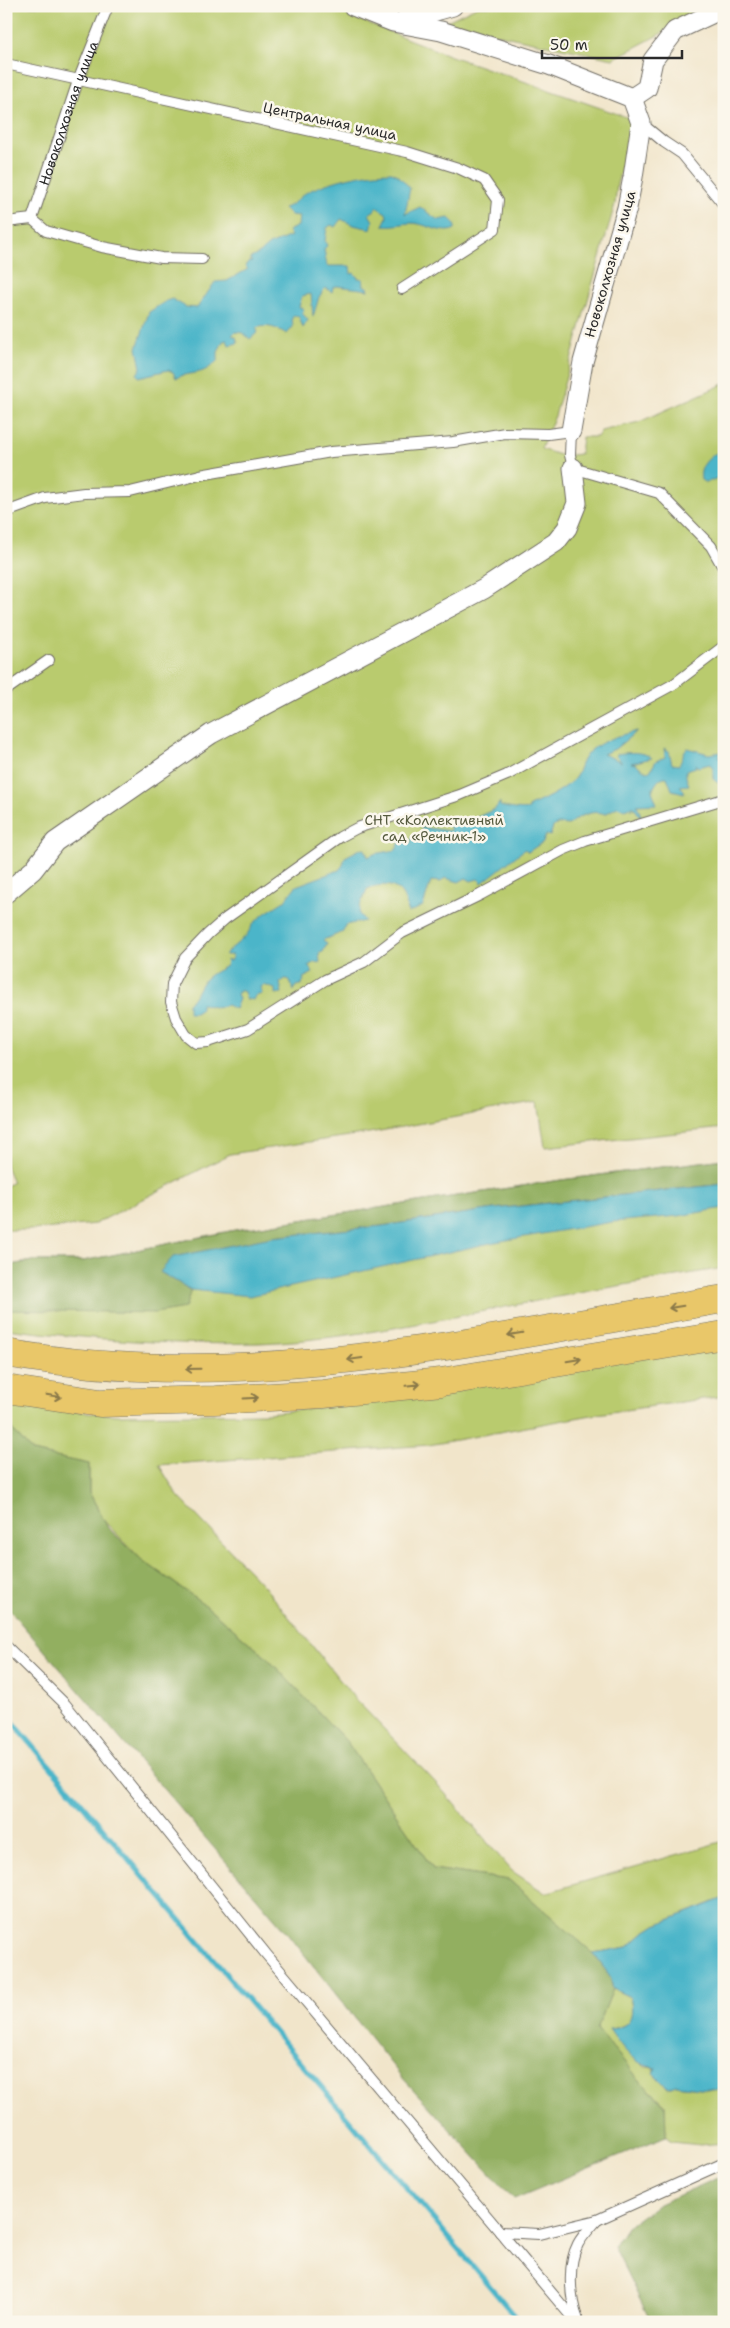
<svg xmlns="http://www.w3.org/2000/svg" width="730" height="2328" viewBox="0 0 730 2328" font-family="'Shantell Sans',sans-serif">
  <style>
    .green { fill: #b9cb6e; stroke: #727b4c }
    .forest { fill: #92af61; stroke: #5e6d46 }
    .water { fill: #4bb5c9; stroke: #3b707a }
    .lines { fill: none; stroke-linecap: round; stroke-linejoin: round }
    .stream { stroke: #4bb5c9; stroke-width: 5.5 }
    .service-casing { stroke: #706c63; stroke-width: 12 }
    .minor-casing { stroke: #706c63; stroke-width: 21 }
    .primary-casing { stroke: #706c63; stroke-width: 29 }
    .service { stroke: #fff; stroke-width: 10 }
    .minor { stroke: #fff; stroke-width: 19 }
    .primary { stroke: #e9c769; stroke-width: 28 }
    .oneway { stroke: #8a794a }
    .labels { text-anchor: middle; stroke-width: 5; stroke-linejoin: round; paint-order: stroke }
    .street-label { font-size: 14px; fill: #2b2b2b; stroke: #fbf7ec }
    .park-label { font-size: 14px; fill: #565b3f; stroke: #fbf7ec }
  </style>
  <rect width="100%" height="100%" fill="#fbf7ec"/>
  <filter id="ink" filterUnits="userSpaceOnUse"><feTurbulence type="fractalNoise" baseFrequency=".02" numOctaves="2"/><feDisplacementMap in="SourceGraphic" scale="10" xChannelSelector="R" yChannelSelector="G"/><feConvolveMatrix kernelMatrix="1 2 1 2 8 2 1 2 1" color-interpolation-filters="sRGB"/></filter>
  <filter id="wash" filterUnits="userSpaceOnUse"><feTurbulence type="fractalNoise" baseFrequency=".0096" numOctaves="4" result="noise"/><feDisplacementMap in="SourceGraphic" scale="20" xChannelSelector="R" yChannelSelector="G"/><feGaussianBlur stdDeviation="1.12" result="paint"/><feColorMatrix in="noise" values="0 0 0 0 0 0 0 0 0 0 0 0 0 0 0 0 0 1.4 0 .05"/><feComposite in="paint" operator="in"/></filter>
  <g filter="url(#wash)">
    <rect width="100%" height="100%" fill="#f1e5ca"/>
    <g class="green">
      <path d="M6,6H331L337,11L451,56L635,120L617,184L615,204L555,416L541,449L563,456L580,454L582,437H597L601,431L639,422L724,384V1128L545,1147L538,1102L369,1133L230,1154L95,1224L33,1230H9L6,1224V1186L13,1182L6,1166Z"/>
      <path d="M478,6H713L613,59L443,23Z"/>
      <path d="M724,1159V1268C650,1280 577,1293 505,1307C423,1323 342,1340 258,1343C175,1346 89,1339 6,1329V1266L32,1261H83L235,1230L561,1180Z"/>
      <path d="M724,1344V1396L597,1414L429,1445L159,1465L178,1496L263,1585L356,1700L436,1783L512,1871L545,1893L724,1841V1898L656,1925L642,1934L628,1947L593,1953L509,1880L433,1869L347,1742L267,1658L204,1604L142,1560L105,1522L89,1492V1464L32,1452L6,1422V1405L117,1415L268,1413L336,1406Z"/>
      <path d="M613,1989L630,1997C635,2019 630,2026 609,2029L616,2039L645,2067L657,2068L654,2073L668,2088L676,2085L724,2091V2143L701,2145L671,2142L666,2136L665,2104L643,2084L597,2029Z"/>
    </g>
    <g class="forest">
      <path d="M724,1159V1184L494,1209L382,1226L272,1237L160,1272L191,1290L185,1308L155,1313L6,1310V1266L32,1261H83L235,1230L561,1180Z"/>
      <path d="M6,1422L32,1452L89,1464V1492L108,1528L142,1560L204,1604L267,1658L347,1742L433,1869L509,1880L593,1953L610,1976L613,1989L597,2029L643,2084L665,2105L666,2136L514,2199L400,2075L288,1934L6,1606Z"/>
      <path d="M724,2175V2322H654L649,2318L614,2247L627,2227L657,2205Z"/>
    </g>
    <g class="water">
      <path d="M392,172L399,176L410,188L405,214L420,207L438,220L449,218L455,224V229C445,235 429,226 419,224C408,221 395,227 383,225L387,217L386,213L376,207L375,210L369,214L373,221L371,229L353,225L341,219L335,227L331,225L327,228L325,241L327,246L324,249L327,266H350L351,274L354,273L358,278L363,279L364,286L368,287L369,290L337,286L333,287L332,292L325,288L319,297L313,317L311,294L302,296L299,307L304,309L302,313L308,320L303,328L299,317L294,315L292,318L293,327L287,334C277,328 267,324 256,328L258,332L250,339L243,333L235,332L232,335L236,337L238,343L229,345L227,340L223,341L218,352V360C201,378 193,370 176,378L173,372L168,370L139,377L137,374L141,368L137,348L149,312L166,301L172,299L186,307L197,308L215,282L227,281L248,269L245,266L248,262L252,261L249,259L260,253L269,245L291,236L288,231L298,226L299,216L291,215L284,208C295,205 299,196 309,191C332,180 366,172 392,172Z"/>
      <path d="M724,449V475L706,483L701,480C698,465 711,455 724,449Z"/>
      <path d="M637,731L615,749L603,754L622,762L616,756L617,754C628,752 643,751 652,758L631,763L636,764L647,772L650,771L656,761L665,757L664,748L669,751L672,764L679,765C683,759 682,753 687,748L709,754L722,752L719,757L724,756L723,781L718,783L713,779V769L710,764L698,767L695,764L696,767L686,770V777L689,785L680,786L684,790V793L672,790L667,777C659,776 655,785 652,791L657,804L637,805L643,821L633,806L631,810L630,807L624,809L617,807L605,814C592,809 577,817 568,825L558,824L553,827L550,836L546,835L543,842L528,852L525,849L482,883L478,879L471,881L466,878L459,882L445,878L441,882L431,881L423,906L408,913C405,887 390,880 367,889L360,906L359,914L365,921L345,925L343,932L323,940L327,944L323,952L319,953L320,963L315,962L308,966L313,973L303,978L304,980L301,985L296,986L294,991L288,979H285L280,983L282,993L275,994V989L264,985L261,987L262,994L255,996L253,1000L246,999L244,992L240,990L237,994L239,999L235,1009L227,1005L217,1008L203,1004H201V1009L195,1013H188V1003C195,998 196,992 201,984C207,975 217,971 226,966L227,960L230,961L233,955H226V953L246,936L254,923L264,914L284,901L296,886L339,870L343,865L345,857L360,849H365L368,857L374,854L396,850L402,838L406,843H411L412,837L425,834L420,827L449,831L451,828L447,825V822L462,824L495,809L500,802V806C507,808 523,811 529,809V806C542,801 562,791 572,781C579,774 579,767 583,760C592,743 620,735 637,731Z"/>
      <path d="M724,1184V1208L679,1216L612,1222L495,1242L250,1296L191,1290L160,1272L173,1257L272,1237L382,1226L494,1209Z"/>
      <path d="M724,1898V2091L676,2085L668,2088L653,2073L656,2068C633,2065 622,2047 609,2029C630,2028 635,2016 630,1997L613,1989L610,1976L593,1953L628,1947L642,1934L656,1925Z"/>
    </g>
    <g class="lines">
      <path class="stream" d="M6,1714L520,2322"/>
    </g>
  </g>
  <g filter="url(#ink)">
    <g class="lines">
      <defs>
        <g id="service">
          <path d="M6,64L407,152L458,168L484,180L498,200L495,229L402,289"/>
          <path d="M641,123L664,142L682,154L724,205"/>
          <path id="s1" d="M32,219L78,81L108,6"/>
          <path d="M6,222L32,219L46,231L102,247L161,258L202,259"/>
          <path d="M6,512L45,498L84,493L130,492L200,475L331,452L453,442L505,433L548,434L571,431L570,455L573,468L659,493L711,546L724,569"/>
          <path d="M724,646L674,684L507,775L460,795L357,828L340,837L225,919L208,934L185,958L172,984L171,1002L176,1018L186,1035L196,1043L208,1042L248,1029L325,980L364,962L402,933L480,895L563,850L585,841L724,799"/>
          <path d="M6,690L49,660"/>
          <path d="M6,1646L65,1704L266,1954L576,2322"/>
          <path d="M500,2232L539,2234L597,2220L724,2163"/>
          <path d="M578,2320C570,2300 567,2265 578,2244C582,2236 591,2227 597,2220"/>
        </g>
        <g id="minor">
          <path d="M353,6L393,22L441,31L549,65L632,98L641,123L633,177L627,208L583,362L571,431"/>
          <path d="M404,20L453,6"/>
          <path d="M632,98L647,88L653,60L675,31L724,8"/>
          <path d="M6,893L33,870L55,842L211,734L484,589L556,542L567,528L577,503L573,468"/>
        </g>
        <g id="primary">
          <path d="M6,1353C246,1396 487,1338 724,1299"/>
          <path d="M6,1389L100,1403L215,1400L323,1394L441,1382L724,1335"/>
        </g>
      </defs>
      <use href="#service" class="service-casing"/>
      <use href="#minor" class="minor-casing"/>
      <use href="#primary" class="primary-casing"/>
      <use href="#service" class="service"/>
      <use href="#minor" class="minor"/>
      <use href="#primary" class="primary"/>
    </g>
    <defs><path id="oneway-shaft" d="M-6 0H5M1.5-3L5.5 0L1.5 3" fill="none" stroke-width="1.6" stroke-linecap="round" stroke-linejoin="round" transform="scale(1.25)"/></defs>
    <g class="oneway">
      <use href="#oneway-shaft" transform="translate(676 1307) rotate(171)"/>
      <use href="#oneway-shaft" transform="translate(515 1334) rotate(171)"/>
      <use href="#oneway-shaft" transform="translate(355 1359) rotate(172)"/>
      <use href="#oneway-shaft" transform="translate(574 1360) rotate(-9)"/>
      <use href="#oneway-shaft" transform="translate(193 1369) rotate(179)"/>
      <use href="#oneway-shaft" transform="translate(413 1385) rotate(-6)"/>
      <use href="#oneway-shaft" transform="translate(54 1396) rotate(9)"/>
      <use href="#oneway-shaft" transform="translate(251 1398) rotate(-3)"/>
    </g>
  </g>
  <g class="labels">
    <g class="street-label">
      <text dy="5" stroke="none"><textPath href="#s1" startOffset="112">Новоколхозная улица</textPath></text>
      <text transform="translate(330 121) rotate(12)" y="5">Центральная улица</text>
      <text transform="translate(610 264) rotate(-74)" y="5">Новоколхозная улица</text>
    </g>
    <g class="park-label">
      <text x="434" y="825">СНТ «Коллективный<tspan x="434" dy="16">сад «Речник-1»</tspan></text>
    </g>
  </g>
  <rect width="730" height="2328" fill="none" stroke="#fbf7ec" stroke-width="25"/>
  <path d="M542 50v8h140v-8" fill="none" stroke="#2b2b2b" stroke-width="2.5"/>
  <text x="550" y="50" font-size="15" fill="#2b2b2b" stroke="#fbf7ec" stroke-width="4" paint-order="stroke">50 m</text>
</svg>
